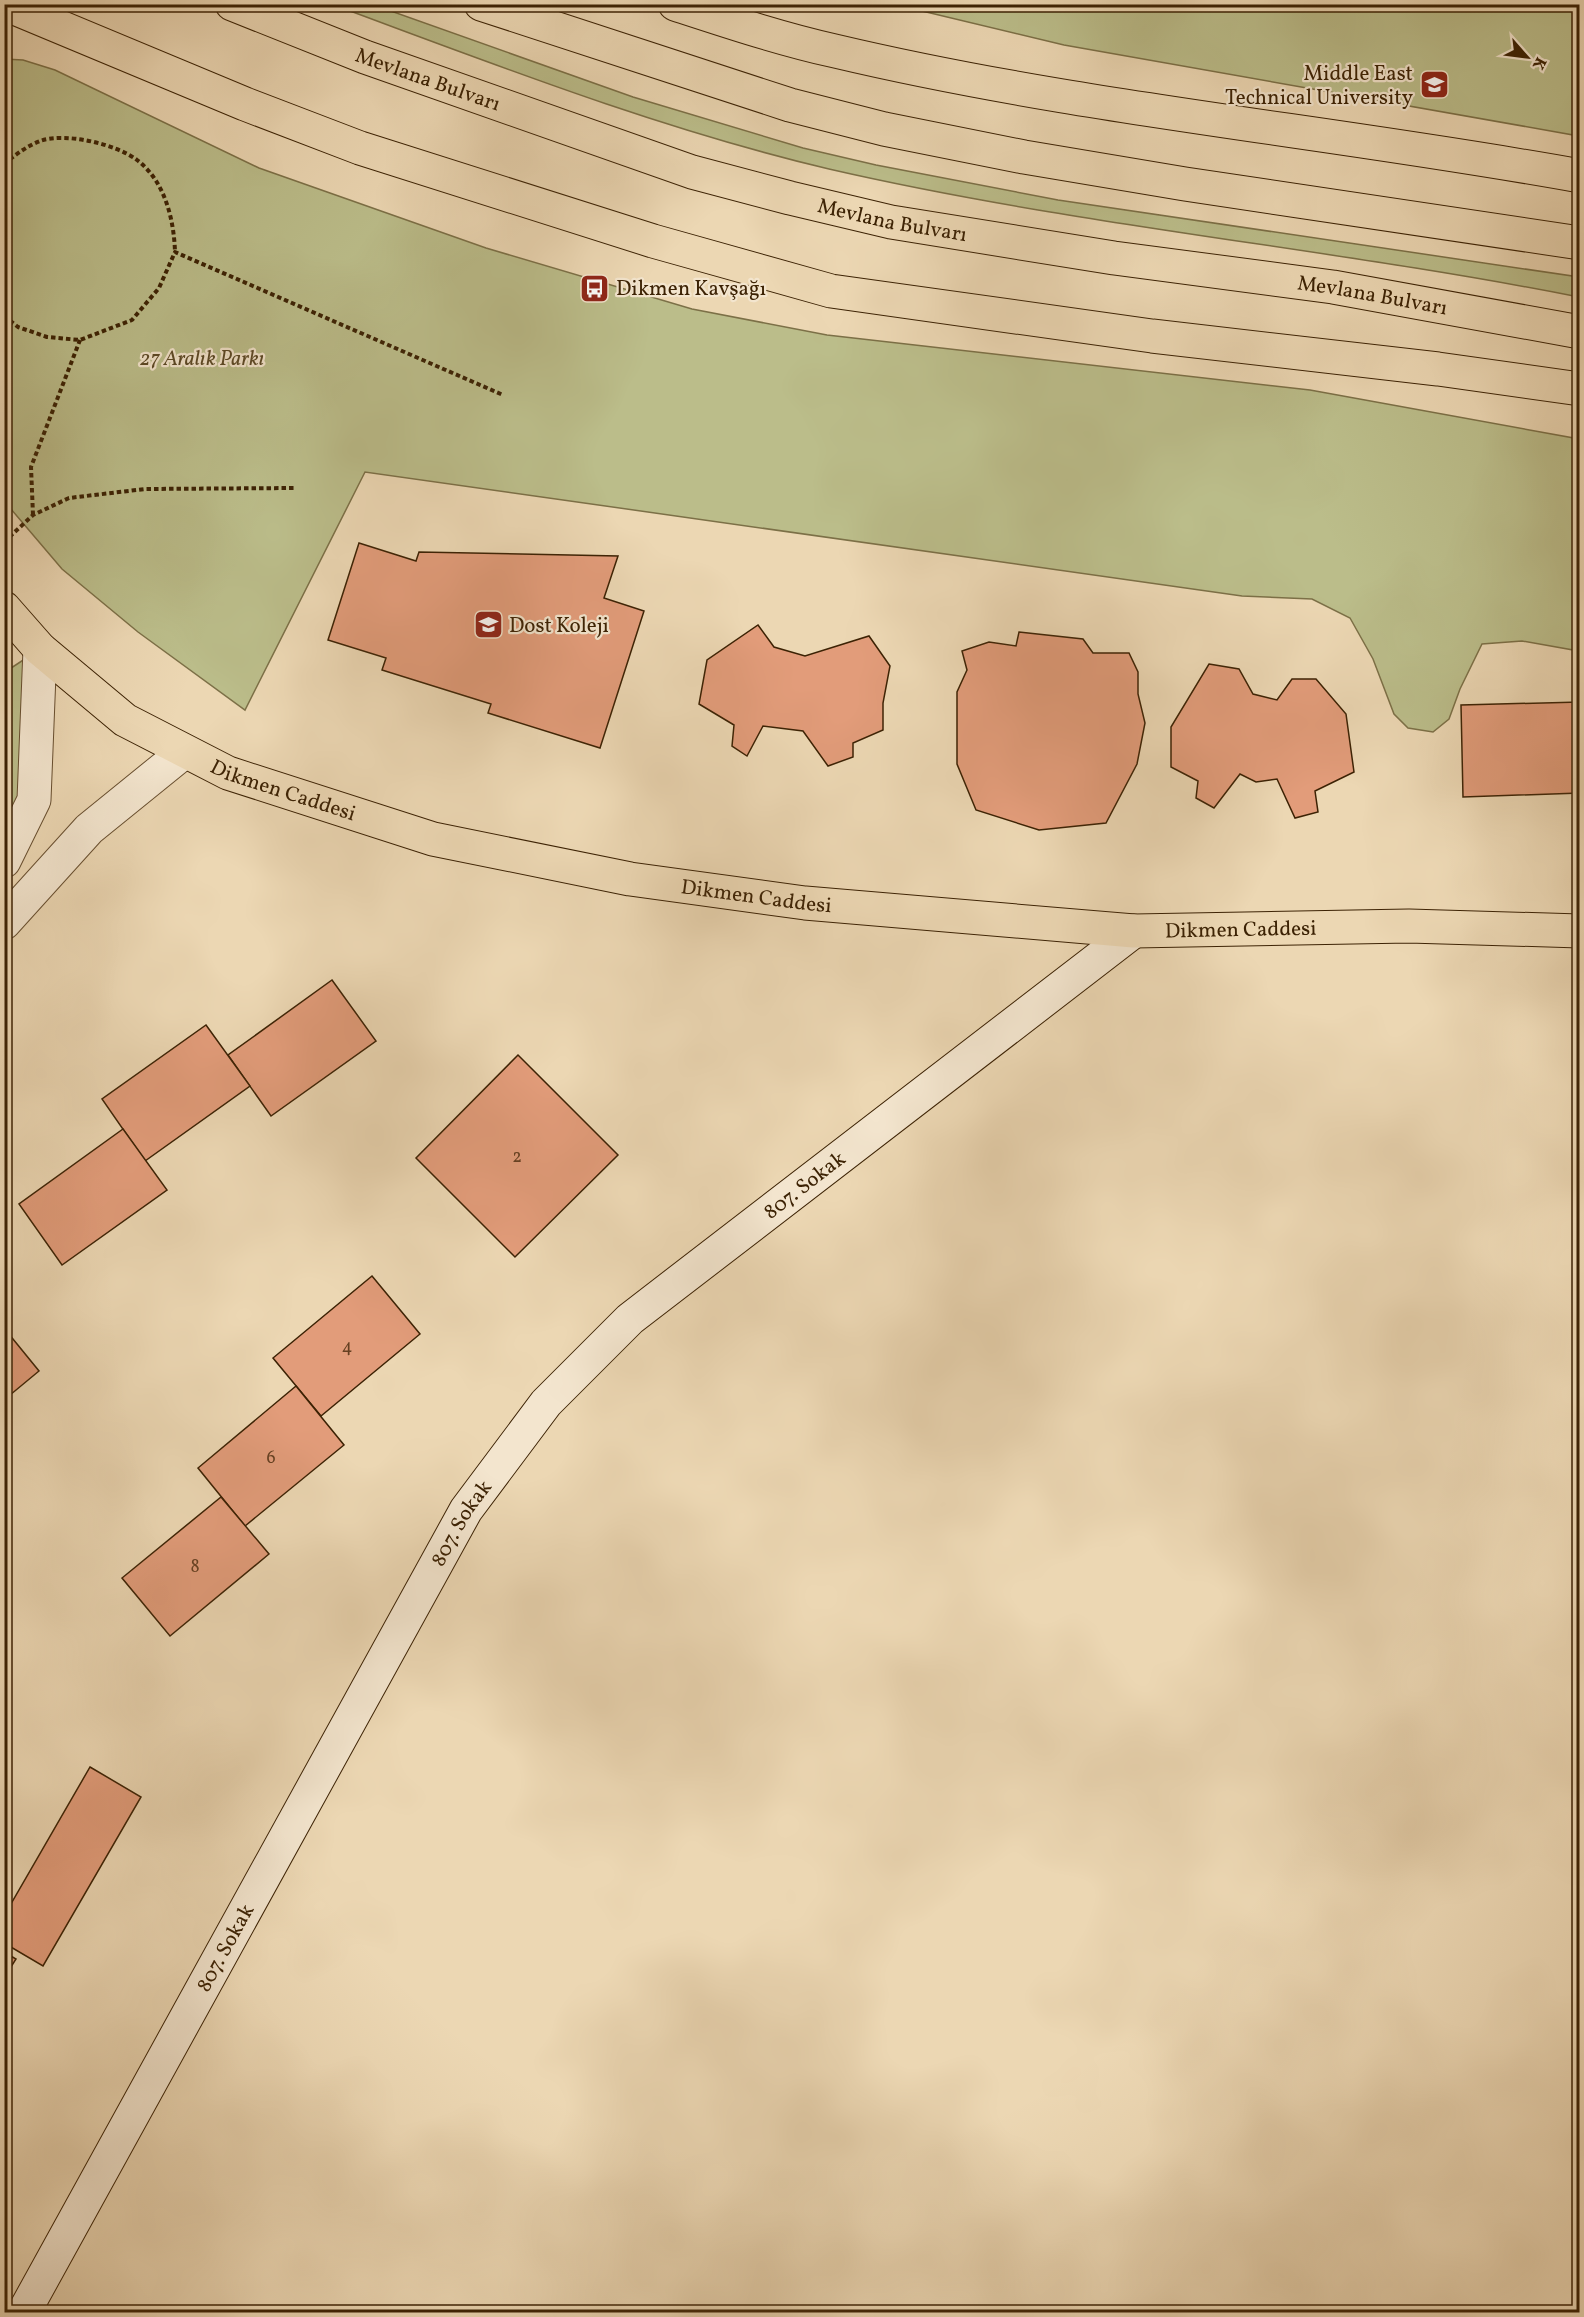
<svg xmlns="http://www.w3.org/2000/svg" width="1584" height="2317" viewBox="0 0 1584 2317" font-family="Vollkorn,serif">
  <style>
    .green { fill: #bbbd8a; stroke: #7c7047; stroke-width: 1.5 }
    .building { fill: #e29c7a; stroke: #3c2204; stroke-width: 1.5 }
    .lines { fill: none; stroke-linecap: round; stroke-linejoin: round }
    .street-casing { stroke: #684f30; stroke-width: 35 }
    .secondary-casing { stroke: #3c2204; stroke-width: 35 }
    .primary-casing { stroke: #3c2204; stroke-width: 35 }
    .highway-casing { stroke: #3c2204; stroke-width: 35 }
    .path { stroke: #3c2204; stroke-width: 4; stroke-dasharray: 4.5 3; stroke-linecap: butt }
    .street { stroke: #f3e5ce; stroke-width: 33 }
    .secondary { stroke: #f3e5ce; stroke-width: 33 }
    .primary { stroke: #ecd7b3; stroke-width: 33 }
    .highway { stroke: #ecd7b3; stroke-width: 33 }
    .labels { text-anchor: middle; stroke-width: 4.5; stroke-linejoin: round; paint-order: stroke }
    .number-label { font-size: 18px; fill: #664022 }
    .poi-label { font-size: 21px; fill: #3c2204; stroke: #f3e5ce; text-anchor: start }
    .street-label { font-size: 21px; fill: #3c2204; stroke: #f3e5ce }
    .park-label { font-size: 21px; font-style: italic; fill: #5c4926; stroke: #f3e5ce }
  </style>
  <rect width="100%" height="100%" fill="#ecd7b3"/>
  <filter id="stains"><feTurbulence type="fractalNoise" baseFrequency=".00333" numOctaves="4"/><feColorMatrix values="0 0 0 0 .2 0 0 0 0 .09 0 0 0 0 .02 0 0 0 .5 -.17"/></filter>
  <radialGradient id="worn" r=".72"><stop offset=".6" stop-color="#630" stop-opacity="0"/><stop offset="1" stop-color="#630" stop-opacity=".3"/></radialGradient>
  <g class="green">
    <path d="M334,5H374L633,97L803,148L876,165L1058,200L1579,277V297C1331,248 1077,226 829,169C660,129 496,65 334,5Z"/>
    <path d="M897,5H1579V136L1064,45Z"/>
    <path d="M4,59L23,60L55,70L259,168L486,248L692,309L827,335L1310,390L1579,439V651L1522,641L1482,644L1460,689L1449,719L1433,732L1408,728L1394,714L1373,659L1350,618L1312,599L1242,596L365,472L245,710L138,632L62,569L5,502Z"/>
    <path d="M40,649L34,800L5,861V672Z"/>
  </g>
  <g class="building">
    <path d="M359,543L416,561L419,552L618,556L604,598L644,611L600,748L488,713L491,704L382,670L386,658L328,640Z"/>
    <path d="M758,625L774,647L805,656L869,636L890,666L883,703V730L853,743V757L828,766L803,731L763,726L747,756L732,746L734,725L699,704L707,660Z"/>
    <path d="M1019,632L1083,639L1093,653H1129L1138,672V694L1145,723L1137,764L1106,823L1039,830L976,810L957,764V692L967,670L962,651L989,642L1016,646Z"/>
    <path d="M1209,664L1239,669L1253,694L1277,700L1292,679H1316L1346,714L1354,772L1315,791L1318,812L1295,818L1277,779L1256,782L1240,774L1214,808L1196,798L1198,781L1171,767V727Z"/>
    <path d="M1580,702V793L1463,797L1461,705Z"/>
    <path d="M332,980L376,1041L271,1116L228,1055Z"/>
    <path d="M206,1025L250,1086L145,1161L102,1099Z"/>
    <path d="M518,1055L618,1155L515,1257L416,1158Z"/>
    <path d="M123,1129L167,1190L62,1265L19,1204Z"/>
    <path d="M372,1276L420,1334L321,1416L273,1358Z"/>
    <path d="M4,1328L39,1371L4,1400Z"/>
    <path d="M296,1386L344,1445L245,1526L198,1468Z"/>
    <path d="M221,1497L269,1554L170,1636L122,1578Z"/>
    <path d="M90,1767L141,1797L43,1966L4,1943V1916Z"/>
    <path d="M4,1952L16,1959L4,1978Z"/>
  </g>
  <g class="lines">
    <defs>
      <g id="street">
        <path d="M4,861L34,800L40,649"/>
        <path d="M4,923L89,829L184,752"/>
      </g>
      <g id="secondary">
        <path id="s1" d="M24,2312L466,1510L546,1403L630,1319L1134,931"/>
      </g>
      <g id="primary">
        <path id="s2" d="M4,608L40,649L125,720L228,773L433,839L630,879L805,903L1134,931L1409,926L1580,931"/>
      </g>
      <g id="highway">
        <path d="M5,4L245,104L360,148L653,241L831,291L1152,336L1438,369L1580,389"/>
        <path id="s3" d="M232,4L365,57L692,172L790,198L891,222L1114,258L1333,287L1580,332"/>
        <path d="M481,4L790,105L884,129L1024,157L1185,184L1580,243"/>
        <path d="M675,4C727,21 781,39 835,51C1080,109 1332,131 1580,176"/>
      </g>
    </defs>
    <use href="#street" class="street-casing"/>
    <use href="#secondary" class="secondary-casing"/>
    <use href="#primary" class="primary-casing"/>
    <use href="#highway" class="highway-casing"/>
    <g class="path">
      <path d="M4,164C15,155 27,146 40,141C65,132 116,144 137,160C165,181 174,220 175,252"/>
      <path d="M4,316L18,327L47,337L80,340L132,320L159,288L175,252L503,395"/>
      <path d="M33,515L31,467L80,340"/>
      <path d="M4,542L33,515L69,498L145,489L294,488"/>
    </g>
    <use href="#street" class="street"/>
    <use href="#secondary" class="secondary"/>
    <use href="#primary" class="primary"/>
    <use href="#highway" class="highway"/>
  </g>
  <defs>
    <symbol id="university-square" viewBox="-11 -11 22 22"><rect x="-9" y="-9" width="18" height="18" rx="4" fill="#8f2418" stroke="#f3e5ce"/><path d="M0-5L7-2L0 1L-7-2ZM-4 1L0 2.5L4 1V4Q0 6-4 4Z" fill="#fff"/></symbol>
    <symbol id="bus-square" viewBox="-11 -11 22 22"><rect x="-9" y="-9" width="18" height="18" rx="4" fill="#8f2418" stroke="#f3e5ce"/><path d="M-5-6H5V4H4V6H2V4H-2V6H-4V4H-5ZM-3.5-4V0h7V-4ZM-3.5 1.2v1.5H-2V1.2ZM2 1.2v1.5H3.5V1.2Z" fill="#fff"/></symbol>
    <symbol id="school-square" viewBox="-11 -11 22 22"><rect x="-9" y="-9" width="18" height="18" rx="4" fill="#8f2418" stroke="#f3e5ce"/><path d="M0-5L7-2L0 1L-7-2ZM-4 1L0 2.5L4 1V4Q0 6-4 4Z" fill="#fff"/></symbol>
  </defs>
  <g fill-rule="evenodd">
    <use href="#university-square" x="1418" y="68" width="33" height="33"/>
    <use href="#bus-square" x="578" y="272" width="33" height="33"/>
    <use href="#school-square" x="472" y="608" width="33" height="33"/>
  </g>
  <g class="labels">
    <g class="number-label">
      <text x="517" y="1162">2</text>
      <text x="347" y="1352">4</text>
      <text x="271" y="1463">6</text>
      <text x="195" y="1572">8</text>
    </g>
    <g class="poi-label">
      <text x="1413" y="80" text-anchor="end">Middle East<tspan x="1413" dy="24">Technical University</tspan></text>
      <text x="616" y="295">Dikmen Kavşağı</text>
      <text x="509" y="632">Dost Koleji</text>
    </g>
    <g class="street-label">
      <text dy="7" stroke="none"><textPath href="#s3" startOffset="210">Mevlana Bulvarı</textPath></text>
      <text dy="7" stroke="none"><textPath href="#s3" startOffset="696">Mevlana Bulvarı</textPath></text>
      <text dy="7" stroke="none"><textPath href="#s3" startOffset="1182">Mevlana Bulvarı</textPath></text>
      <text dy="7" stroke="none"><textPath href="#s2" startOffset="339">Dikmen Caddesi</textPath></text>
      <text dy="7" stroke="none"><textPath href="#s2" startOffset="825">Dikmen Caddesi</textPath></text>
      <text dy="7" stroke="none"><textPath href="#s2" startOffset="1311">Dikmen Caddesi</textPath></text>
      <text dy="7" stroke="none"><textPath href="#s1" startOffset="1388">807. Sokak</textPath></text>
      <text dy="7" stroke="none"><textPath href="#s1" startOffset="902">807. Sokak</textPath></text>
      <text dy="7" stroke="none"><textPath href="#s1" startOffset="416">807. Sokak</textPath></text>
    </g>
    <g class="park-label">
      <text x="202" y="365">27 Aralık Parkı</text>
    </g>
  </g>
  <rect width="1584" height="2317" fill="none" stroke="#ecd7b3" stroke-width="24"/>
  <rect x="6" y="6" width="1572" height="2305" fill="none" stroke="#3c2204" stroke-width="3"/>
  <rect x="12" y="12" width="1560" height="2293" fill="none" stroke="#3c2204" stroke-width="1.5"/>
  <g transform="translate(1527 57) rotate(118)" stroke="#f3e5ce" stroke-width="4.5" paint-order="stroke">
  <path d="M0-4.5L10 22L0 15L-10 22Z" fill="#3c2204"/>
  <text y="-9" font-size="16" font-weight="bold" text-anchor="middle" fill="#3c2204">K</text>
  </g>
  <rect width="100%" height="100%" filter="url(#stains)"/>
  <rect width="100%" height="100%" fill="url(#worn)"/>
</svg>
